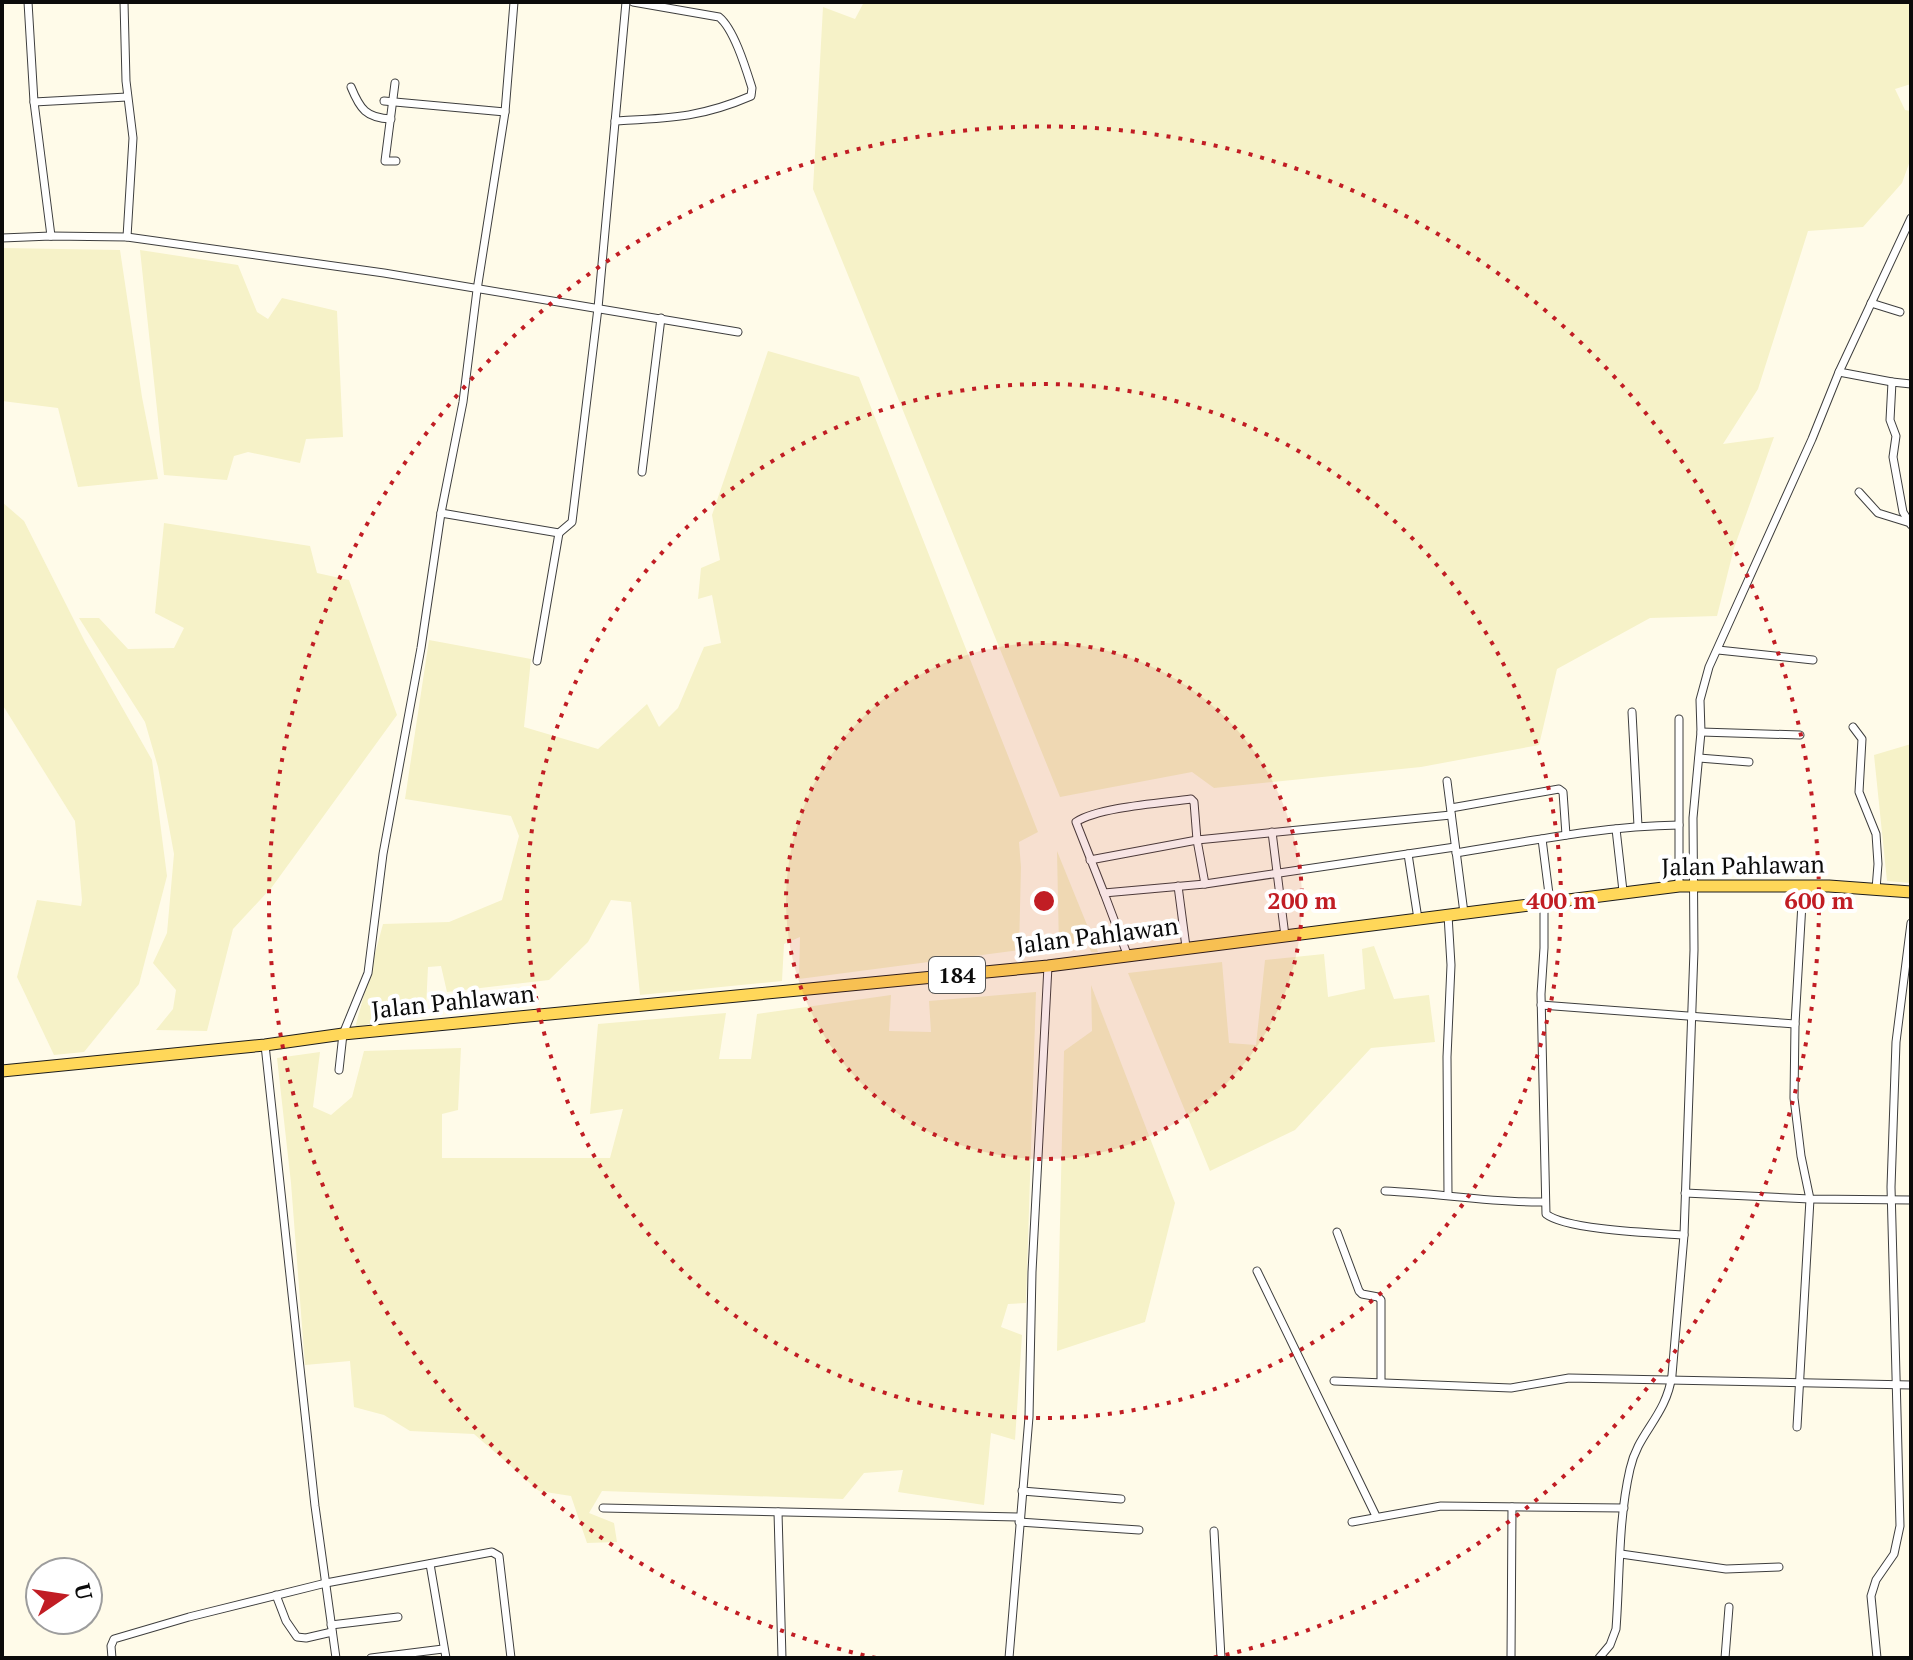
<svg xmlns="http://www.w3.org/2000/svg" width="1913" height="1660" viewBox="0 0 1913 1660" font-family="'PT Serif',serif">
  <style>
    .farmland { fill: #f6f2c8 }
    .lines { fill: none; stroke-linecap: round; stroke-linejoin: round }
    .street-casing { stroke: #3e3e3e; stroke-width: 9 }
    .primary-casing { stroke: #1c1c1c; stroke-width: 13 }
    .street { stroke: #fff; stroke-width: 7 }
    .primary { stroke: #ffd759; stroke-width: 11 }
    .ring { fill: none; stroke: #c11d24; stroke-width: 4; stroke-dasharray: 4 8 }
    .labels { text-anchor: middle; stroke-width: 8; stroke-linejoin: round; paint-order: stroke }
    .shield { fill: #fff; stroke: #545454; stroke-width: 2 }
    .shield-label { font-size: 22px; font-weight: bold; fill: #0b0b0b }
    .street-label { font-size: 24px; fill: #0b0b0b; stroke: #fff }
    .centre { fill: #c11d24; stroke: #fff; stroke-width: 4 }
    .ring-label { font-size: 24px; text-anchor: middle; font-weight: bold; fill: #c11d24; stroke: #fff; stroke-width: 8; stroke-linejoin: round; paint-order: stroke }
  </style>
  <rect width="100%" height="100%" fill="#fffbe9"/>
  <g class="farmland">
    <path d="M864,2H1911V84L1895,89L1905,110L1911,111V158L1902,183L1863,227L1808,231L1758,389L1723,444L1774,437L1734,548L1717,616L1650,618L1557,669L1539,745L1421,767L1214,788L1192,772L1060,797L813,189L823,7L855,19Z"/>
    <path d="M2,248L120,250L142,397L158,479L78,487L58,408L2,401Z"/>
    <path d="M140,250L238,265L257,312L268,319L282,298L337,311L343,437L306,439L300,463L248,452L234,456L227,480L164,475Z"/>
    <path d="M768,351L859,377L1038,832L1019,842L1021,867L1019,950L799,979L800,937L784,944L782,981L640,995L631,902L611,900L588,942L549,980L447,992L441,966L428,967L426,1008L355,1028L383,924L449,922L502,900L519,836L511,816L405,799L429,640L531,659L524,727L598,749L647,704L659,727L678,708L704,647L721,643L712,595L698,599L701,568L720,560L712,515Z"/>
    <path d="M2,502L24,521L85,642L152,760L167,876L139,984L84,1052L54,1055L17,977L37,900L81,906L82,900L75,821L2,704Z"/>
    <path d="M164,523L310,546L317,573L349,580L397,715L272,887L233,929L207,1031L156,1030L173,1009L176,990L153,963L167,933L174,854L158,767L145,722L79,618H99L128,649L174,648L184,628L155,613Z"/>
    <path d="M1911,744V883L1887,881L1874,755Z"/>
    <path d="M1057,851L1098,952H1091L1087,941L1059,949Z"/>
    <path d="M1374,946L1394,999L1429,995L1435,1042L1371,1048L1295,1130L1210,1171L1128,973L1222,962L1229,1043L1256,1045L1265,960L1324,954L1328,997L1365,989L1362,949Z"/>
    <path d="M1091,985L1175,1203L1145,1322L1057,1351L1064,1051L1092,1031Z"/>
    <path d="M1036,992L1026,1303L1008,1304L1001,1327L1022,1335L1015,1440L991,1433L984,1505L898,1492L903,1470L864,1473L843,1499L602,1491L589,1513L614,1523L617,1542L587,1543L571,1496L539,1491L474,1434L410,1431L384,1415L354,1407L350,1361L305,1365L291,1183L277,1058L320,1052L313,1107L331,1115L352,1097L364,1051L461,1048L458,1110L442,1114V1158H610L623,1109L590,1114L598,1024L726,1013L719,1059H751L757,1014L891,995L889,1031L931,1032L929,1001Z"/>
  </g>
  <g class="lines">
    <defs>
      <g id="street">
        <path d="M28,2L34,102L51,236"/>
        <path d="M124,2L126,81L133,138L127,237"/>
        <path d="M395,83L385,161H396"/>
        <path d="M351,87C360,109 366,118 391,119"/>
        <path d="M384,101L505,112"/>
        <path d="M34,102L127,97"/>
        <path d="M615,121C669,118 700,118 751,96L752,88C746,69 734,29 719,17L633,2"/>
        <path d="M2,238L51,236L127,237L384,273L738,332"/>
        <path d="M1871,303L1900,312"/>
        <path d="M1839,372L1892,382"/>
        <path d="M1911,384L1892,382L1890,420L1896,436L1893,457L1903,512L1911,525"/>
        <path d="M642,472L661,318"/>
        <path d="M1859,492L1878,513L1907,522"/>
        <path d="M441,513L559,533L572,522L598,308L626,2"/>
        <path d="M1718,650L1813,660"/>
        <path d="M537,661L559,533"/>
        <path d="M1632,712L1638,826"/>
        <path d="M1853,727L1862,739L1859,792L1876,834L1878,864L1876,889"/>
        <path d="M1701,732L1800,735"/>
        <path d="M1699,758L1749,762"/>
        <path d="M1447,781L1464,913"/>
        <path d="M1451,808L1559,789L1563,792L1566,835"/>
        <path d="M1616,829L1623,891"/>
        <path d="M1272,832L1285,936"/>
        <path d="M1542,839L1550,902"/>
        <path d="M1456,853C1530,841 1604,826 1679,825"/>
        <path d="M1408,854L1418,919"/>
        <path d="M1090,860L1197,840L1451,815"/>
        <path d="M1178,886L1186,947"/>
        <path d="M1679,886V719"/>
        <path d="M1104,893L1076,822C1099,807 1162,803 1191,799L1194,802L1197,840L1205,884"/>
        <path d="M1544,903V948L1541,994L1546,1214C1566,1230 1655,1233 1684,1235"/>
        <path d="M1127,954L1104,893L1205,884L1455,847"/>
        <path d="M1541,1005L1795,1024"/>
        <path d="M265,1045L315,1506L336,1658"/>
        <path d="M339,1070L343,1034L368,973L383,854L421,648L441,513L463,402L477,290L505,112L514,2"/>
        <path d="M1385,1191C1438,1193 1491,1203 1544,1202"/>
        <path d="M1685,1193L1810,1199L1911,1200"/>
        <path d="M1448,1195L1447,1057L1451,965L1448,915"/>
        <path d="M1337,1232L1359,1291L1362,1294L1378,1297L1381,1300V1381"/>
        <path d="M1257,1271L1376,1516"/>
        <path d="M1334,1381L1511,1388L1569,1378L1911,1385"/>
        <path d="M1797,1427L1810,1199L1801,1156L1794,1098L1795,1024L1803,886"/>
        <path d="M1022,1491L1121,1499"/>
        <path d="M603,1508L1019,1517"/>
        <path d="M778,1512L782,1658"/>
        <path d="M1019,1522L1139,1530"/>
        <path d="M1352,1522L1441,1506L1624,1508"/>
        <path d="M1214,1531L1221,1658"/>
        <path d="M1621,1554L1726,1569L1779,1567"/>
        <path d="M430,1564L446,1658"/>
        <path d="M276,1595L286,1621L297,1637L306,1638L332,1632"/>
        <path d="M331,1625L398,1617"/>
        <path d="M112,1658L111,1646L114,1639L189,1617L326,1583L492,1552L499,1556L511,1658"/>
        <path d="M371,1658L443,1649"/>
        <path d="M1009,1658L1029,1417L1032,1272L1048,966"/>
        <path d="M1511,1658L1512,1507"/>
        <path d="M1599,1658L1610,1645L1616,1629C1620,1576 1618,1521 1630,1469C1638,1432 1666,1417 1672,1375L1684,1235L1694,950L1693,818L1701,732L1700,700L1709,667L1812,439L1839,372L1911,218"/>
        <path d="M1725,1658L1729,1607"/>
        <path d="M1877,1658L1871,1596L1876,1580L1894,1554L1900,1526L1891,1187L1896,1042L1911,923"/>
      </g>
      <path id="primary" d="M2,1071L265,1045L343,1034L1048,966L1679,886H1829L1911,892"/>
    </defs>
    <use href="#street" class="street-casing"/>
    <use href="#primary" class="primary-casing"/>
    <use href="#street" class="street"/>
    <use href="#primary" class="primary"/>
  </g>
  <circle cx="1044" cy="901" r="258" fill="#c11d24" fill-opacity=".12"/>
  <g class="ring">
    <circle cx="1044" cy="901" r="258"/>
    <circle cx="1044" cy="901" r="517"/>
    <path d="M876 1658A775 775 0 1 1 1212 1658"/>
  </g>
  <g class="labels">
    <rect class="shield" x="929" y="957" width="56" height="36" rx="6"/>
    <g class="shield-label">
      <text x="957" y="983">184</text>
    </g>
    <g class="street-label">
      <text transform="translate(1743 866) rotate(-1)" y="8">Jalan Pahlawan</text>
      <text transform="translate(1097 936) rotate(-7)" y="8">Jalan Pahlawan</text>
      <text transform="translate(453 1002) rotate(-6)" y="8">Jalan Pahlawan</text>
    </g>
  </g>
  <circle cx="1044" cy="901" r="12" class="centre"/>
  <g class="ring-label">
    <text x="1302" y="909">200 m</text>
    <text x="1561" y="909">400 m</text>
    <text x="1819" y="909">600 m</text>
  </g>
  <rect width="1913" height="1660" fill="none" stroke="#0b0b0b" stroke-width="8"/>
  <g transform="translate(64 1596) rotate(77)"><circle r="38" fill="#ffffff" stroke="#9d9d9d" stroke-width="2"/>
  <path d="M0-6L14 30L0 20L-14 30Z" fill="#c11d24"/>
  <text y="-12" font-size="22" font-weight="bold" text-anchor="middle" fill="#0b0b0b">U</text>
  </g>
</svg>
